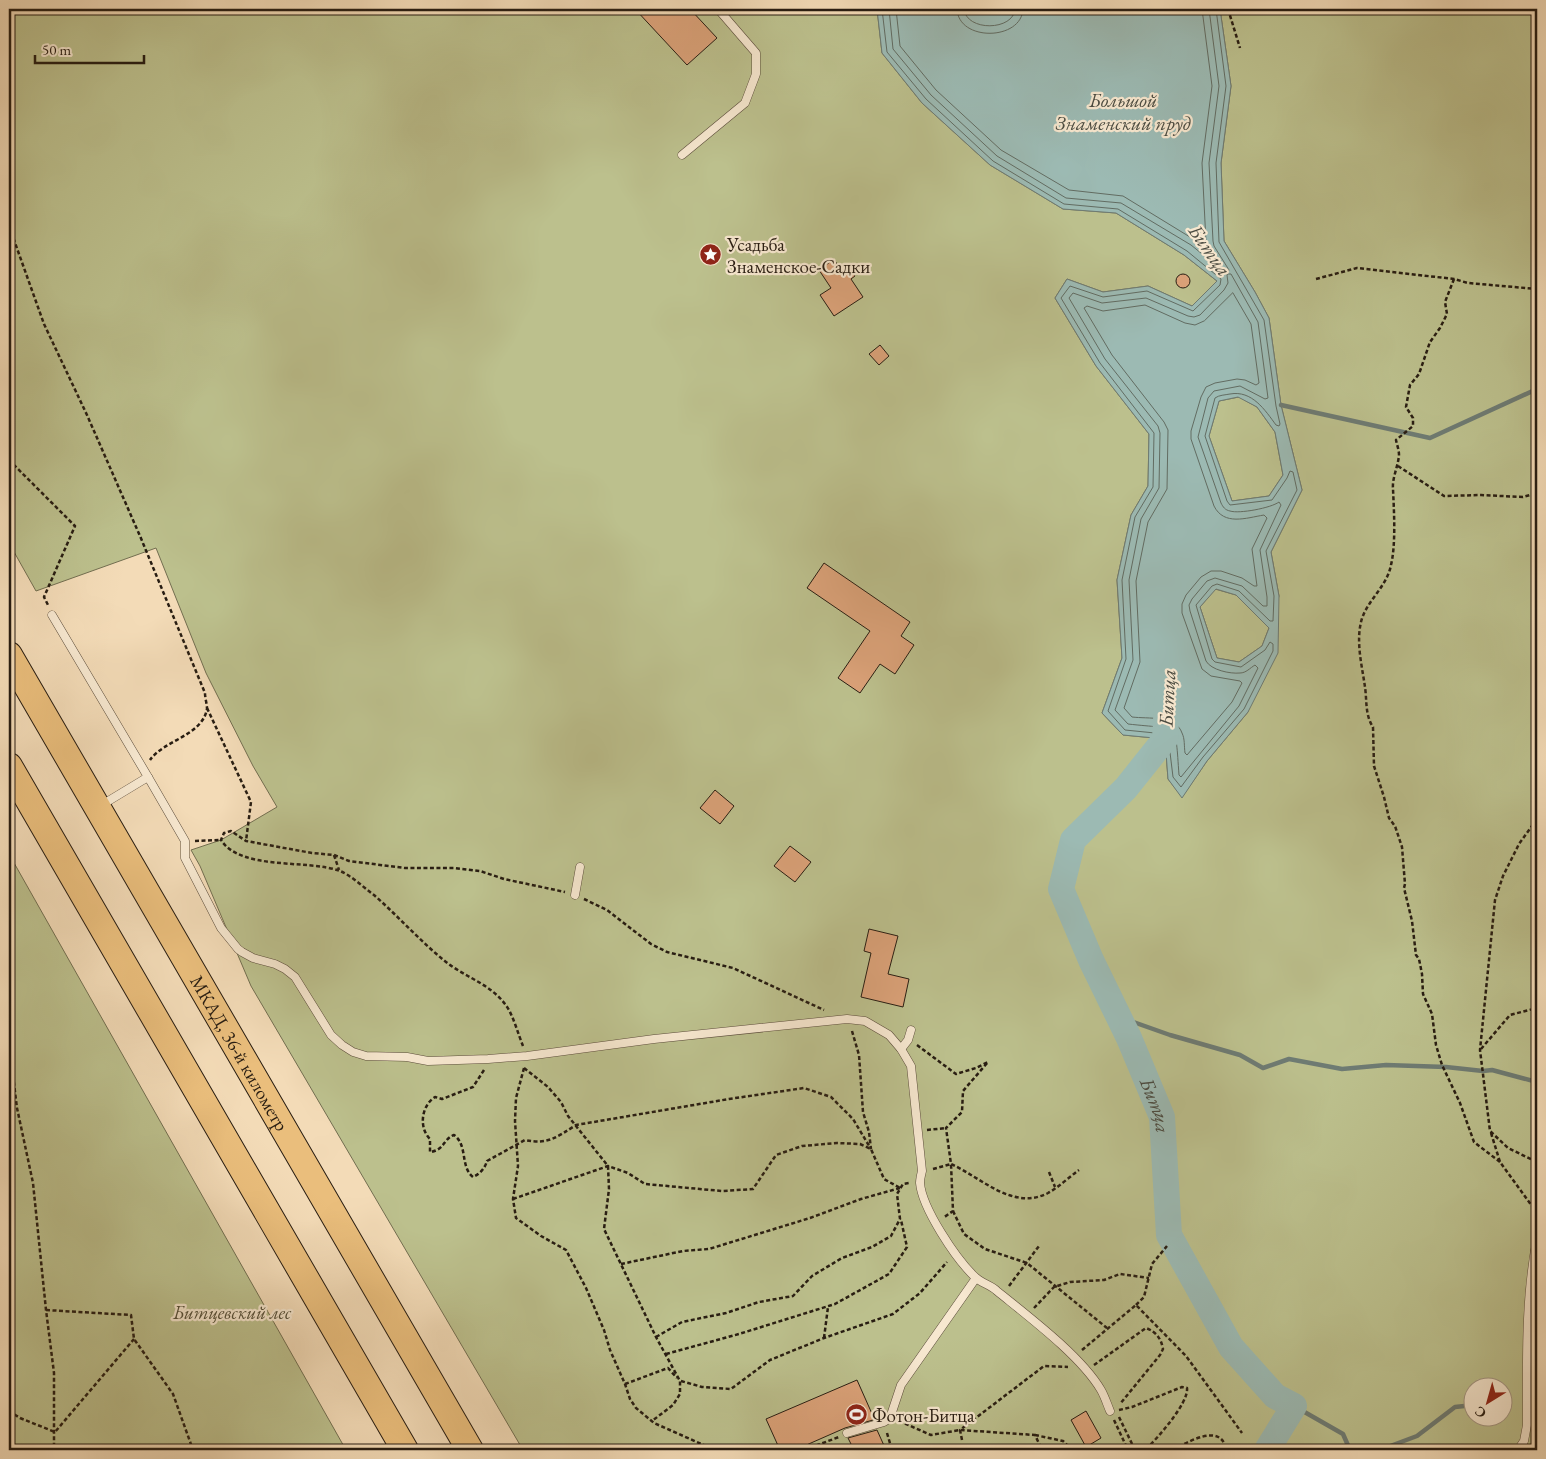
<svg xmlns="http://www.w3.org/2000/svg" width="1546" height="1459" viewBox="0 0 1546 1459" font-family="'EB Garamond',serif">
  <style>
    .green { fill: #bcc08d; stroke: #726e50; fill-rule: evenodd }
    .water { fill: #9cbab3; stroke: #6e7b73; fill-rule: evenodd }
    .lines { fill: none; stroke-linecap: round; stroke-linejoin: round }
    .shore { stroke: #626c62; stroke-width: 1 }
    .stream { stroke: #6e7b73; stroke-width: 4.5 }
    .river { stroke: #9cbab3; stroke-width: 26 }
    .building { fill: #dba279; stroke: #281d12 }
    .lane-casing { stroke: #5b4c3b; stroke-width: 9 }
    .highway-casing { stroke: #281d12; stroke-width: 28 }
    .path { stroke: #281d12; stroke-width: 2.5; stroke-dasharray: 4 2.5; stroke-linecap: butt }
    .lane { stroke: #f7e8d0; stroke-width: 8 }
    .highway { stroke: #eabe7c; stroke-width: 26 }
    .labels { text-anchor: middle; stroke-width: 4.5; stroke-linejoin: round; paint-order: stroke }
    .poi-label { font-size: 19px; fill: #281d12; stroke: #f7e8d0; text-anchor: start }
    .street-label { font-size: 19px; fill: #281d12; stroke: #f7e8d0 }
    .park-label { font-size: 19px; font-style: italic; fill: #544e37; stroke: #f7e8d0 }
    .water-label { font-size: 20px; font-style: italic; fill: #4b4c42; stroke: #f7e8d0 }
  </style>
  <rect width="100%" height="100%" fill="#f3dbb7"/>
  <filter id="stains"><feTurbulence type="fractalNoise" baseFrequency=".004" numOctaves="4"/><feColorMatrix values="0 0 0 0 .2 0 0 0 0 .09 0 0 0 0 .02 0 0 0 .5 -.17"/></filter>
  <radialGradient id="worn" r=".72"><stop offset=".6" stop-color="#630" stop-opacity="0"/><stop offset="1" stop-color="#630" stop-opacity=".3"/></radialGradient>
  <g class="green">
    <path d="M9,9H877L882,53L922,103L990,165L1063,209L1116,213L1184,255L1217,281L1192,306L1148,286L1103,292L1067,279L1055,298L1096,366L1149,434L1148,486L1131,515L1117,580L1122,658L1102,713L1123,735L1165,739L1168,779L1182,797L1207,761L1248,712L1279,596L1271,552L1302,490L1281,405L1269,318L1255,292L1224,241L1221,163L1231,86L1220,9H1537V1450H523L251,986L200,866L191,850L221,840L277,807L253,766L206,673L156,548L36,591L9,543ZM1474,1386H1504V1416H1474Z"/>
    <path d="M974,9H1008L996,14L977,13Z"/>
    <path d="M1239,397L1257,407L1275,432L1283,475L1269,496L1232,501L1209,436L1219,401Z"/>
    <path d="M1215,589L1236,595L1269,628L1262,646L1239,662L1217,658L1200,607Z"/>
    <path d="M9,854L346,1450H9Z"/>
  </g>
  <path class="water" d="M877,9H974L978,13L996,14L1008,9H1220L1231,86L1221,163L1224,241L1255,292L1269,318L1281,405L1302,490L1271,552L1279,596L1278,653L1248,712L1207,761L1182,798L1168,779L1165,739L1123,735L1102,713L1122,658L1117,580L1131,515L1148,486L1149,434L1096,366L1055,298L1067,279L1103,292L1148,286L1192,306L1217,281L1184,255L1116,213L1063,209L990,165L922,103L882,53ZM1238,397L1257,407L1275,432L1283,475L1269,496L1232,501L1209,436L1219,401ZM1216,589L1236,595L1269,628L1262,646L1239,662L1217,658L1200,607Z"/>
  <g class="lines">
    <g class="shore">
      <path d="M882,9L887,52L926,99L993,161L1064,204L1118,209L1187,251L1221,279L1220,285L1193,311L1147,291L1103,297L1070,286L1061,298L1100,363L1154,433L1153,487L1135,517L1122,580L1126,659L1108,711L1125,730L1165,734L1168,736L1173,777L1181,787L1203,757L1244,709L1273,651V644L1270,642L1265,650L1241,667L1215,662L1212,659L1196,605L1212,586L1217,584L1239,591L1270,621H1273L1274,596L1266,551L1297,490L1293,472L1290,471L1287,478L1272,500L1230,505L1227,501L1205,436L1215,398C1219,395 1225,395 1230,394C1252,390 1265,410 1276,425L1279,426L1280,424L1276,406L1264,320L1219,242L1216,163L1226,86L1216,9"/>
      <path d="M889,9L893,49L931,95L997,156L1066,198L1121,203L1191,245L1227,274L1229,270L1214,246L1213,241L1209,163L1219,86L1209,9"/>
      <path d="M896,9L900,46L936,90L1001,150L1069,190L1123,196L1203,245L1206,242L1202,163L1212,86L1202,9"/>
      <path d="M957,9C958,42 1022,41 1023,9"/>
      <path d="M964,9C966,32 1014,31 1015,9"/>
      <path d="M1229,274H1231L1258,322L1268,398L1265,399L1240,386L1214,391L1208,398L1198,437L1221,503C1223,507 1225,510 1230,511C1239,514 1271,508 1279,502L1281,505L1260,550L1267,597V606H1263L1242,586L1215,578L1207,581L1192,599L1189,605L1190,611L1206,661C1211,670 1230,674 1240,673C1246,673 1250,668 1255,665L1258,668L1239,706L1181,777L1179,775C1175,721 1180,730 1128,724L1115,710L1133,660L1129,580L1141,519L1159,488L1160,433L1158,426L1105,359L1069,298L1073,293L1102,303L1146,298L1188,316L1194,317L1200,315L1224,290L1228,283L1227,275Z"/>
      <path d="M1233,293L1251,324L1259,383L1256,385L1245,380L1237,379L1215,383L1206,387L1201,397L1191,431V439L1214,506C1224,526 1246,518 1264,515L1267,518L1252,549L1257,586H1254L1242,578L1221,571H1211L1201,577L1186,595L1182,604V613L1202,669L1211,676L1240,681L1242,683L1232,702L1187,755L1185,753C1184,746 1185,739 1182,733C1176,715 1148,719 1132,717L1124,708L1140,662L1136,581L1148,522L1167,489L1168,430L1164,422L1112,355L1084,308L1087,306L1103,311L1145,305L1185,323L1195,325L1204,321Z"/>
    </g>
    <g class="stream">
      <path d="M1281,405L1430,438L1537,389"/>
      <path d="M1119,1017L1170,1035L1240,1055L1263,1068L1289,1059L1342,1069L1386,1065L1446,1067L1483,1071L1492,1070L1537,1082"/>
      <path d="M1294,1406L1343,1434L1350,1450"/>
      <path d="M1381,1450L1385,1448L1417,1436L1455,1407L1474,1405"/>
    </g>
    <path class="river" id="s1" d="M1167,702L1165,739L1126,788L1073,840L1061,889L1091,960L1129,1038L1162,1117L1169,1235L1231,1347L1275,1396L1294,1406L1267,1450"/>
  </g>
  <g class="building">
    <path d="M635,9H690L717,38L687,65Z"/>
    <path d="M834,259L841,271L849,266L855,276L851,279L863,297L834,316L820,295L831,288L819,270Z"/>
    <circle cx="1183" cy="281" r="7"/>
    <path d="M880,345L889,356L879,365L869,354Z"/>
    <path d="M824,563L910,622L901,636L914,645L895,674L880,664L860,693L838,678L870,631L807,588Z"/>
    <path d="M715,790L734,806L720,824L700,808Z"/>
    <path d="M790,846L811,862L795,882L774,866Z"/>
    <path d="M869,929L898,936L888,974L909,979L903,1007L861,997L871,953L864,951Z"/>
    <path d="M857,1380L873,1416L872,1417L873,1420L845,1428L795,1450H780L766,1419Z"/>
    <path d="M1086,1411L1101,1438L1086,1447L1071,1420Z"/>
    <path d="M877,1430L886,1450H854L848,1438Z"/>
  </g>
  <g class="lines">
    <defs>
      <g id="lane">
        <path d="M682,155L745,103L756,74V53L718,9"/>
        <path d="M52,615L148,777"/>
        <path d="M100,806L148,777L185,841V858L221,928L238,949L242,952L253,958L275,964L285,969L295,977L331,1035L342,1045L353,1052L366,1056L407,1057L428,1061L488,1059L527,1056L654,1039L847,1019L865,1021L889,1035L901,1049L911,1066L922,1171C921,1175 920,1179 920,1183C922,1208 956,1259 975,1277C981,1283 991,1285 997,1291C1029,1317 1081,1356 1101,1390C1105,1397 1107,1404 1110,1411"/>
        <path d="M575,895L580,867"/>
        <path d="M901,1049L908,1040L911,1030"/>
        <path d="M847,1433L884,1422L890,1418L901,1385L976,1278"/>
        <path d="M1518,1450L1524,1441L1527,1425C1527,1363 1525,1300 1537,1239"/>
      </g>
      <g id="highway">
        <path id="s2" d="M9,655L470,1450"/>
        <path d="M9,766L405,1450"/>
      </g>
    </defs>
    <use href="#lane" class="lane-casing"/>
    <use href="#highway" class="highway-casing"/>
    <g class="path">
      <path d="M1228,9L1240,48"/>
      <path d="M9,226L44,324L87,415L140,536L205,693C205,698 207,704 207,709C202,736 164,740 150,760"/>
      <path d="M1316,279L1357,268L1454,279L1468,283L1537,289"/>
      <path d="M1454,279L1445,302L1447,314L1440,328L1430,342L1419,374L1410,385L1406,407L1413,418V426L1396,440C1397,445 1399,450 1399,455C1398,467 1392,478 1393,489C1394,511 1396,544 1391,565C1387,587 1366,601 1361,622C1356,643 1362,666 1365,687C1367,701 1365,715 1373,727L1374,766L1384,797L1389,818L1395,826L1402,847L1405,884L1404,888L1412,921L1416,955L1419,959L1422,974L1423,994L1432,1014L1436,1045L1442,1065L1460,1103L1474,1142L1500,1162"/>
      <path d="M9,460L75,526L44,597L49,607"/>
      <path d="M1398,466L1444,496L1481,495L1523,497L1537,493"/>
      <path d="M207,708L251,802L246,841"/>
      <path d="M1537,819L1519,844L1503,876L1495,900L1480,1050L1490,1131L1508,1148L1537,1162"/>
      <path d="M195,841L221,840"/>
      <path d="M334,855L339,870"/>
      <path d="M584,899L607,910L651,944L667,952L733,968L824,1010"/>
      <path d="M852,1031L859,1055L863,1112L869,1132L871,1149"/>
      <path d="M9,1043L17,1108L33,1183L46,1310L54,1373V1450"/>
      <path d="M917,1045L956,1074L976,1068L988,1062L963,1091L962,1112L946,1128L951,1164C982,1178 1013,1211 1048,1193C1059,1187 1069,1177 1079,1170"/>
      <path d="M523,1046C518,1034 513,1014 505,1004C490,984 465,977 446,962C421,942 399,917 374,895C363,887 352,876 340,871C308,859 241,871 221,840L224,833L231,831L246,841L312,853L334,855L349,861L405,868H454L480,871L504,879L565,892"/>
      <path d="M1481,1049L1510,1015L1537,1008"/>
      <path d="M524,1068L516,1098L515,1121L518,1166L513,1199L516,1218L541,1236L566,1250L586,1288L604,1330L610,1350L625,1384L630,1399L636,1408L654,1423L715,1450"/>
      <path d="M524,1068L548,1087L561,1102L568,1116L608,1166L609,1189L604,1229L656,1337L680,1381V1394L673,1405L652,1421"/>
      <path d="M484,1070L473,1087L442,1099L435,1097C422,1105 418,1127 430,1139V1152C445,1150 443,1139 454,1135C468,1145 460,1167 473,1177C480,1174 485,1168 487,1161L525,1140C548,1145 557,1137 576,1125L729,1099L804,1088L831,1097L853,1119L871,1149"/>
      <path d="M927,1130L946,1128"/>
      <path d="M1491,1133L1500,1162L1537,1213"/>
      <path d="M933,1169L951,1164L953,1211L943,1218"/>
      <path d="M1049,1172L1055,1187"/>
      <path d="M513,1199L608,1166L628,1173L645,1184L722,1191L753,1189L776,1155L802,1146L837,1143L860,1144L871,1149L884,1179L900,1188"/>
      <path d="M953,1211L964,1234L985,1249L1027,1263L1107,1328"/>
      <path d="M621,1264L683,1251L709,1249L810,1218L861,1199L900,1188"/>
      <path d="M1009,1286L1039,1246"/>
      <path d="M1136,1305L1144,1297L1152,1264L1167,1246"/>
      <path d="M1034,1308L1054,1287L1070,1282L1104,1280L1120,1274L1149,1278"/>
      <path d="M46,1310L131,1315L134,1339L173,1394L193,1450"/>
      <path d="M656,1337L682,1322L726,1313L759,1302L793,1296L812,1276L842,1258L872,1247L891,1236L900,1219L897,1194L903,1184L909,1183"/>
      <path d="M824,1338L828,1307"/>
      <path d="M1082,1350L1136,1305L1186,1356L1242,1433"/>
      <path d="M666,1354L739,1334L835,1304L889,1274L907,1247L901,1220"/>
      <path d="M1094,1365L1146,1328C1156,1332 1161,1338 1163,1349L1160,1355L1120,1404"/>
      <path d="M681,1381L702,1387L731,1389L770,1360L824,1338L893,1314L920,1293L947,1262"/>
      <path d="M625,1384L668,1368L677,1378"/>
      <path d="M1119,1410L1132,1407L1182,1387L1187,1388C1189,1403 1156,1440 1145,1450"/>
      <path d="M9,1411L20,1418L55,1432L134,1339"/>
      <path d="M1119,1417L1135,1450"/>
      <path d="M1114,1420L1128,1450"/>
      <path d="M899,1421L931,1435L960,1430L1035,1435L1042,1450"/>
      <path d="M887,1433L892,1450"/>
      <path d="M1035,1435L1063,1441L1072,1450"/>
      <path d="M962,1440L960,1430L1044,1366L1068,1367"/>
      <path d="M804,1450L839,1437"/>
      <path d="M1173,1450C1186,1443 1222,1421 1226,1450"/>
    </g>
    <use href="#lane" class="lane"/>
    <use href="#highway" class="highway"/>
  </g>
  <defs>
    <symbol id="sight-disc" viewBox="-11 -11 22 22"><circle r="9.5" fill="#8f2418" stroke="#f7e8d0"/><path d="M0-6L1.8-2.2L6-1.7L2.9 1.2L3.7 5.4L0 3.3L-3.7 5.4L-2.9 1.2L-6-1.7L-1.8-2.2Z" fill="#fff"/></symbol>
    <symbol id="stadium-disc" viewBox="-11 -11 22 22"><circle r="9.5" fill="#8f2418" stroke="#f7e8d0"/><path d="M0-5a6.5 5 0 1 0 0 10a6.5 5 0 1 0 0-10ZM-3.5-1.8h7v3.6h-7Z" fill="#fff"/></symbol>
  </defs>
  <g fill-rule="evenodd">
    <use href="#sight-disc" x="698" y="242" width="25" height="25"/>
    <use href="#stadium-disc" x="844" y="1402" width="25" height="25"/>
  </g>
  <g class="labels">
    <g class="poi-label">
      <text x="727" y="251">Усадьба<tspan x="727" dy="22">Знаменское-Садки</tspan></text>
      <text x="872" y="1422">Фотон-Битца</text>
    </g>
    <g class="street-label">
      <text dy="7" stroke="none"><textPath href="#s2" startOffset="460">МКАД, 36-й километр</textPath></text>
    </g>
    <g class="park-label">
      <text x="232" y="1319">Битцевский лес</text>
    </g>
    <g class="water-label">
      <text x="1123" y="107">Большой<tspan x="1123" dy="23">Знаменский пруд</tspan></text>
      <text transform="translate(1210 250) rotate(55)" y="7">Битца</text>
      <text transform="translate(1167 698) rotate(-87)" y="7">Битца</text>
      <text dy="7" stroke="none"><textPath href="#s1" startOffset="461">Битца</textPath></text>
    </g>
  </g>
  <rect width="1546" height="1459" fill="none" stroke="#f3dbb7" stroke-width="30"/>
  <rect x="10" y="10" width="1526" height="1439" fill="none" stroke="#281d12" stroke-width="2.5"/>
  <rect x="15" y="15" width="1516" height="1429" fill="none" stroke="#281d12"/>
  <g transform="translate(1488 1402) rotate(217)"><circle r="24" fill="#f7e8d0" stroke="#a49784"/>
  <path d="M0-4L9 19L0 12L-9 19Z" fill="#8f2418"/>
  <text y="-8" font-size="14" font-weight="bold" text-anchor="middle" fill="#281d12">С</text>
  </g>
  <path d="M35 55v8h109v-8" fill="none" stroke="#281d12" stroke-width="2.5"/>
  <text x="42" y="55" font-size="15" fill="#281d12" stroke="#f7e8d0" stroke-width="4" paint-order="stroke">50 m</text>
  <rect width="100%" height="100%" filter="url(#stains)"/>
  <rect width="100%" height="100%" fill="url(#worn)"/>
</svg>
